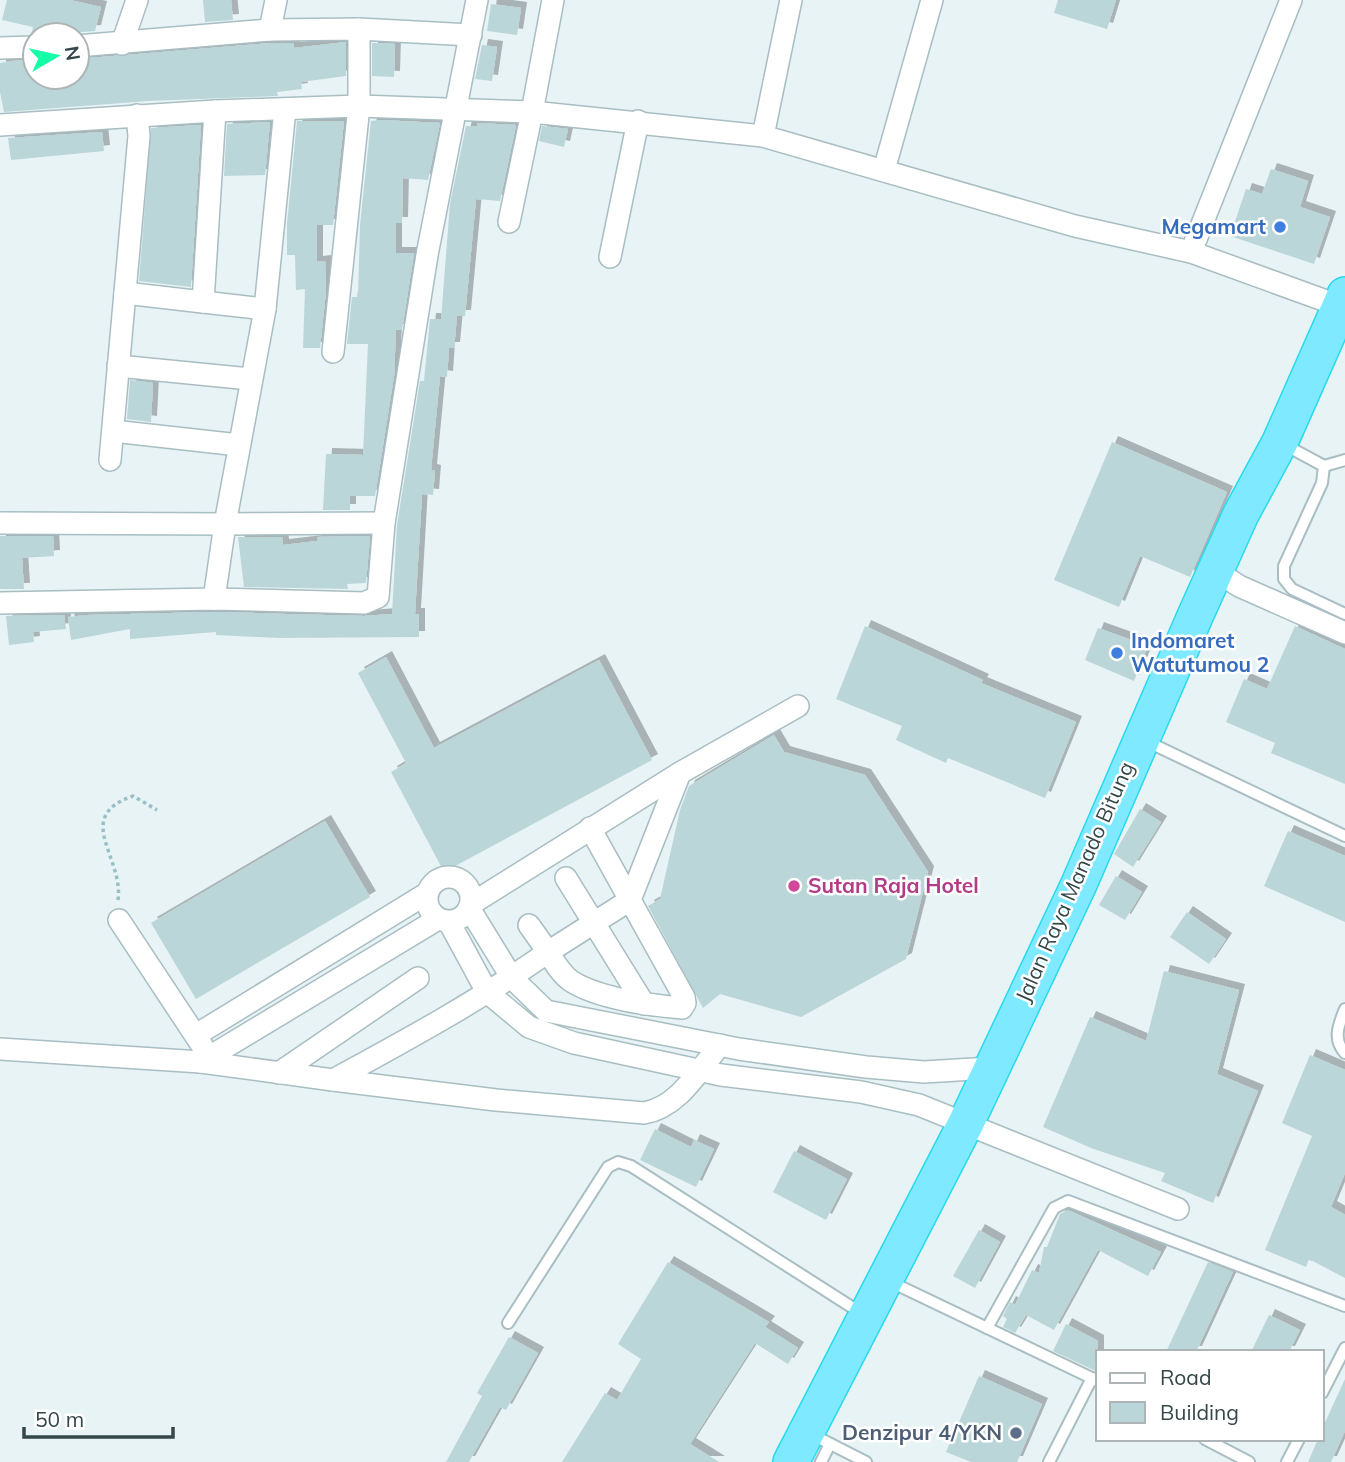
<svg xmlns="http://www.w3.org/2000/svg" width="1345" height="1462" viewBox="0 0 1345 1462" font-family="Mulish,sans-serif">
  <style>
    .building { fill: #bbd6d8; filter: url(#shadow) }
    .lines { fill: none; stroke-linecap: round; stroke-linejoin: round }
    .service-casing { stroke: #a8bec2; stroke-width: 14 }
    .minor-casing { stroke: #a8bec2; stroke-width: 24 }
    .trunk-casing { stroke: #27daef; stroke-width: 38 }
    .path { stroke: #97c0c5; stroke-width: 3.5; stroke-dasharray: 3.5 3.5; stroke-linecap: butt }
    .service { stroke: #fff; stroke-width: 10 }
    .minor { stroke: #fff; stroke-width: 21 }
    .trunk { stroke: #7feaff; stroke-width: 35 }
    .shop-dot { fill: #3f7fe0; stroke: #fff; stroke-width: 2.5 }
    .hotel-dot { fill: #d1479c; stroke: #fff; stroke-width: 2.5 }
    .service-dot { fill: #5c6f8a; stroke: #fff; stroke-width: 2.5 }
    .labels { text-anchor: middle; stroke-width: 5; stroke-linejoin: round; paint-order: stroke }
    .shop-label { font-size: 21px; font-weight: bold; fill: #366cbe; stroke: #fff; text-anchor: end }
    .street-label { font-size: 21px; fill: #354749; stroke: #fff }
    .hotel-label { font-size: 21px; font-weight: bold; fill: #b23c85; stroke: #fff; text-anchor: start }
    .service-label { font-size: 21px; font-weight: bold; fill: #4e5e75; stroke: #fff; text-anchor: end }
  </style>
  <defs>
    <filter id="shadow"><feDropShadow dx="6" dy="-6" stdDeviation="0" flood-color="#0004"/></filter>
  </defs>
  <rect width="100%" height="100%" fill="#e7f3f5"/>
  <g class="building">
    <path d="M7,0H70L101,7L95,31L46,35L32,32L33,27L2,20Z"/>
    <path d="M203,0H231L233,20L205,22Z"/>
    <path d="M1058,0H1116L1107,29L1054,13Z"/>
    <path d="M491,4L521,8L517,35L487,31Z"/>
    <path d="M346,42V76L301,82L302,89L277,92L278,96L148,101L4,112L0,92V63L12,61L35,60V77H77V59L271,43H293L294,48Z"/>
    <path d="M372,43L395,44L394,77L372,76Z"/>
    <path d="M482,45L497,47L492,81L475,79Z"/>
    <path d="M381,120L440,123L428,180L403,178L402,223H396V253H414L402,330H396L394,376L375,496H350V510H323L326,454L363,455L368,344H347L352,297H358L360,225L371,121Z"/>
    <path d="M297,121H344L333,225H317V262L325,261L326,291L320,348H303L305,289L296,290L295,255H287V224Z"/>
    <path d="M270,122L265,175L224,176L227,124Z"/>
    <path d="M477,123L516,125L500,201L476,199L465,316H457L454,348H449L447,377L440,376L431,470L435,471L433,495L422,494L415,614H419V637L280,638L216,635V632L130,639V629L71,640L68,617L87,615L214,612L364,616L392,614L397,525L420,381H424L430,319H441L450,204L466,126L482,127L477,126Z"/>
    <path d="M201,125L191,287L139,281L151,128Z"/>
    <path d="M542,126L568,129L564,147L539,141Z"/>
    <path d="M102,132L104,151L11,160L8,138Z"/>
    <path d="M1271,169L1308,181L1300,207L1330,217L1314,264L1230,236L1246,189L1262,194Z"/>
    <path d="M130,380L153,383L151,422L127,419Z"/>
    <path d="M1112,442L1227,492L1190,577L1140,556L1119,607L1054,580Z"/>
    <path d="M0,536H53L54,556L22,558L24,589H0Z"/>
    <path d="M370,536L366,583L347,584L348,589L244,587L238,537H282L283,545L317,541V537Z"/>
    <path d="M64,615L66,629L33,632L34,642L9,645L6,616Z"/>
    <path d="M865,626L983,680L981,683L1076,722L1045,798L948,758L946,763L896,740L902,726L836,699Z"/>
    <path d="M1295,626L1345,649V784L1271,753L1275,743L1226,722L1244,679L1267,689Z"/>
    <path d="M1098,628L1148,646L1134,681L1085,660Z"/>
    <path d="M386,657L434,748L599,660L652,760L444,872L391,772L406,763L358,673Z"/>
    <path d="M774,735L784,752L865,775L928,872L906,959L801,1017L720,994L703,1008L648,906L660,899L680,810L689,786Z"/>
    <path d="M1140,809L1161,822L1133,867L1114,854Z"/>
    <path d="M325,821L370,897L196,999L151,923Z"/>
    <path d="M1288,831L1345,856V922L1264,886Z"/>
    <path d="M1116,876L1142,892L1125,920L1099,905Z"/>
    <path d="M1187,912L1226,939L1209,964L1170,937Z"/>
    <path d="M1164,971L1239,990L1217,1074L1258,1091L1213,1203L1161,1181L1165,1173L1091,1148L1043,1127L1090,1017L1146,1041Z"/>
    <path d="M1310,1055L1345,1070V1173L1331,1207L1345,1215V1278L1309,1259L1306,1267L1265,1250L1312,1136L1282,1123Z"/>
    <path d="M655,1129L691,1147L694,1140L714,1149L696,1187L640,1160Z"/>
    <path d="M794,1151L847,1179L826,1220L773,1192Z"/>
    <path d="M1068,1210L1161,1252L1148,1276L1098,1250L1054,1330L1026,1315L1015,1333L1003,1327L1007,1319L1003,1316L1010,1302L1015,1305L1032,1270L1039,1273L1044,1247H1047L1060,1214Z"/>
    <path d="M979,1230L1000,1242L975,1288L953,1276Z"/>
    <path d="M668,1262L769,1322L765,1327L798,1348L788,1364L755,1343L690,1444L719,1462H562L605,1393L617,1400L641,1359L618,1344Z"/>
    <path d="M1208,1262L1233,1272L1196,1352H1166Z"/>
    <path d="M1269,1315L1300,1330L1289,1352H1251Z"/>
    <path d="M1066,1324L1098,1341V1372L1053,1351Z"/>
    <path d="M509,1337L538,1353L506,1410L500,1407L469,1462H446L482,1396L477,1393Z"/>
    <path d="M979,1376L1042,1404L1017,1462H971L946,1452Z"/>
    <path d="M1345,1379V1431L1331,1462H1308L1318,1439H1322V1429Z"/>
  </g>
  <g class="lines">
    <defs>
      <g id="service">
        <path d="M1285,445L1324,466L1322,483L1284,566V579L1292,589L1345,614"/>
        <path d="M1324,466L1345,460"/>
        <path d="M1146,741L1345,836"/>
        <path d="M1345,1009C1339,1024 1332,1039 1345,1053"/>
        <path d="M891,1282L1098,1381"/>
        <path d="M508,1323L608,1167L618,1162L631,1166L861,1313"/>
        <path d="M987,1328L1054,1208L1068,1201L1345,1306"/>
        <path d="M1322,1393L1345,1348"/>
        <path d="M809,1433L866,1462"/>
        <path d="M1205,1439L1249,1462"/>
        <path d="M821,1462L830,1444"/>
        <path d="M1049,1462L1092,1378"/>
        <path d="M1287,1462L1299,1439"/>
      </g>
      <g id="minor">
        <path d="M359,29L471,35"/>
        <path d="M270,30L276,0"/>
        <path d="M122,44L137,0"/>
        <path d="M77,46L270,30L359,29V106L333,352"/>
        <path d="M0,48L35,47"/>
        <path d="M285,109L265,309L225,524L384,523"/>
        <path d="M0,125L215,111L359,106L532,112L553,0"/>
        <path d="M763,136L791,0"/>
        <path d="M884,170L932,0"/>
        <path d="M509,222L532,112L763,136L1075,226L1191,252L1340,306"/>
        <path d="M1191,252L1291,0"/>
        <path d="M610,257L638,121"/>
        <path d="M125,293L203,302L215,111"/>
        <path d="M203,302L265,309"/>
        <path d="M118,366L250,379"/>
        <path d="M113,431L239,445"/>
        <path d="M110,460L139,136L137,115"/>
        <path d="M0,523L225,524L214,599"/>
        <path d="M1216,571L1239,586L1345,633"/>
        <path d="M0,603L214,599L364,603L378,597L384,523L427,255L477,0"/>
        <circle cx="449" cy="899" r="22"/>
        <path d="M566,878L644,1004"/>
        <path d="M471,904L680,773"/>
        <path d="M469,908L512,978L546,1011L739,1049L866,1067L924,1072L990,1068"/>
        <path d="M119,920L203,1047"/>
        <path d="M449,922L487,992L529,1027L574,1043L721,1075L861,1092L919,1105L1178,1209"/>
        <path d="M529,925L548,952L630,900L590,828"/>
        <path d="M196,1035L426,894"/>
        <path d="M720,1045C698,1071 679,1107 644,1113L496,1100L333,1080C407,1040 480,1000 548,952C554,962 561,974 571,981C599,999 650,1005 682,1008L685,1003L684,997L630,900L680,773L798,706"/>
        <path d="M0,1049L201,1062L333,1080"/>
        <path d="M201,1062L438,919"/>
        <path d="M279,1073L418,978"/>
      </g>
      <path id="trunk" d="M791,1462L966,1123L1079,884L1196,614L1241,514L1280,442L1345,295"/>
    </defs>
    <use href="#service" class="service-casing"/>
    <use href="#minor" class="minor-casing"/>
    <use href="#trunk" class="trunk-casing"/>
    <path class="path" d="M118,900C124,857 72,817 133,796L157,810"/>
    <use href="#service" class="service"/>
    <use href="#minor" class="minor"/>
    <use href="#trunk" class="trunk"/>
  </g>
  <g class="shop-dot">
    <circle cx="1280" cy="227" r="7"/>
    <circle cx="1117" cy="653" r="7"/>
  </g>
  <circle class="hotel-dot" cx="794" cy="886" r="7"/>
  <circle class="service-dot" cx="1016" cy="1433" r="7"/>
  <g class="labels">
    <g class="shop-label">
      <text x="1266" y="234">Megamart</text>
      <text x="1131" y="648" text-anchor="start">Indomaret<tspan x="1131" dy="24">Watutumou 2</tspan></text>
    </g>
    <g class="street-label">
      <text transform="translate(1075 882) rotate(-66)" y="7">Jalan Raya Manado Bitung</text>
    </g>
    <g class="hotel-label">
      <text x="808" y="893">Sutan Raja Hotel</text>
    </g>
    <g class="service-label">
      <text x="1002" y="1440">Denzipur 4/YKN</text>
    </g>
  </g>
  <rect x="1096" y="1350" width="228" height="91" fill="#ffffff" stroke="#aeb5b6" stroke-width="2"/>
  <rect x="1110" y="1373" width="35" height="10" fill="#ffffff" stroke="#aeb5b6" stroke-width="2"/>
  <text x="1160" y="1385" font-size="21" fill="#354749">Road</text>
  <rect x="1110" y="1402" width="35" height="21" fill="#bbd6d8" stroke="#aeb5b6" stroke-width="2"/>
  <text x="1160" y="1420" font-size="21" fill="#354749">Building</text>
  <g transform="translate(56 56) rotate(81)"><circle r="33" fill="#ffffff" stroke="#aeb5b6" stroke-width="2"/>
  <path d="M0-5L12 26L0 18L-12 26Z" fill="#14ffa6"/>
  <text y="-10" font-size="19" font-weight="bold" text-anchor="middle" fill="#354749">N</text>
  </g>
  <path d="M24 1427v10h149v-10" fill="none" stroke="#354749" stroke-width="3.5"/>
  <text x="35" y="1427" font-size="21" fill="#354749" stroke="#ffffff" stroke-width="5" paint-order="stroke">50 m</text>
</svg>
